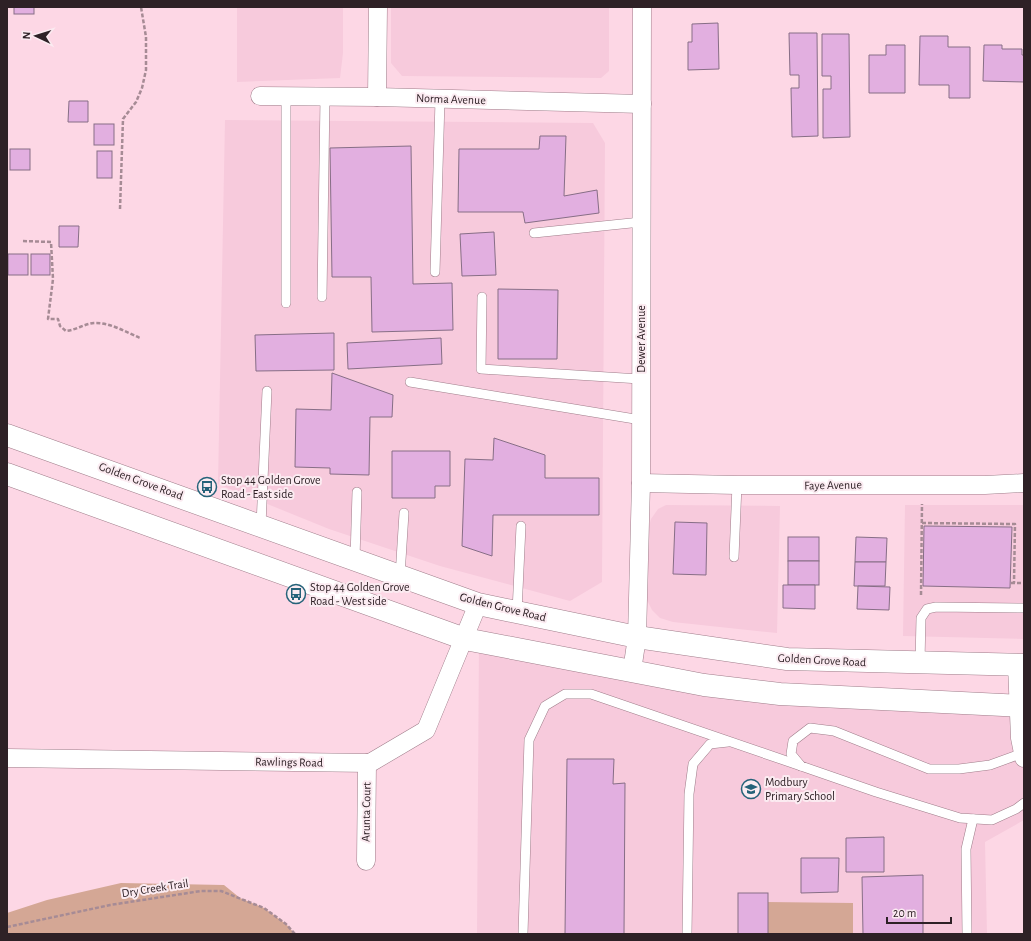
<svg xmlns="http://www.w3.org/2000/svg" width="1031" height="941" viewBox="0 0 1031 941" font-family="'Alegreya Sans',sans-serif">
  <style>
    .built { fill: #f7cadc }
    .green { fill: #d4a795 }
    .building { fill: #e2afe0; stroke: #876e86 }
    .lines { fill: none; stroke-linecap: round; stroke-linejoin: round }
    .lane-casing { stroke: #9f7d8a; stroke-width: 10 }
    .street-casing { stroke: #9f7d8a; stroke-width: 19 }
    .secondary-casing { stroke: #9f7d8a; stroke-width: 23 }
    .path { stroke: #a68b95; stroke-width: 2.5; stroke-dasharray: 4 2; stroke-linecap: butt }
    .lane { stroke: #fff; stroke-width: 9 }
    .street { stroke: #fff; stroke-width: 18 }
    .secondary { stroke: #fff; stroke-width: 22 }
    .labels { text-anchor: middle; stroke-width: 4; stroke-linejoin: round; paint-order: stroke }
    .street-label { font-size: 12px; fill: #2e2126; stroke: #fbebf1 }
    .poi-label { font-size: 12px; fill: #2e2126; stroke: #fbebf1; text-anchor: start }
  </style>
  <rect width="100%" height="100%" fill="#fdd7e5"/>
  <g class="built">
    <path d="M237,7H343V53L340,78L237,82Z"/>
    <path d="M391,7H609V71L601,78L402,76L391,63Z"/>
    <path d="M225,120L593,123L605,143L602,582L570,601L440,566L329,529L218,484Z"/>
    <path d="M666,505L780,506L777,633L673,622L660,618L652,610L647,600L648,530L651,519L658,509Z"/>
    <path d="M905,505H1024V639L903,636Z"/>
    <path d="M479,641L632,671L1018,706L1024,758V820L985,842L987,934H477Z"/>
  </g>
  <g class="green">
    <path d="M121,883L224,885L240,898L264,908L286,924L295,934H7V913L47,900Z"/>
    <path d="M767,902L853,903V934H768Z"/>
  </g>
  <g class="building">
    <rect x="14" y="7" width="20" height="7"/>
    <path d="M718,23L719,69L688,70V42H692V24Z"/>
    <path d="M789,33H817L818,136L792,137L791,88H799V75H790Z"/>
    <path d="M822,34H849L850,137L823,138V89H831V76H822Z"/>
    <path d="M920,36H948V47H970V98H949V85H919Z"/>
    <path d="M886,45H905V93H869V55H886Z"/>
    <path d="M984,45H1002V49H1022V55H1024V82L983,81Z"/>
    <path d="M69,101H88V122H68Z"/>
    <rect x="94" y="124" width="20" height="21"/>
    <path d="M540,136H566L564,196L597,190L599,213L525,223L523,212H458L459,149H539Z"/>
    <path d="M411,146L413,284L452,283L453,330L372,332L371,277H332L330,148Z"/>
    <rect x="10" y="149" width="20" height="21"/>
    <rect x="97" y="151" width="15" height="27"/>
    <path d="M59,226H79L78,247H59Z"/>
    <path d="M494,232L496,275L462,276L460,234Z"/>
    <rect x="8" y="254" width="20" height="21"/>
    <rect x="31" y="254" width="19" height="21"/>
    <path d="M498,289L558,290L557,359H498Z"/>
    <path d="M334,333V370L256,371L255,335Z"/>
    <path d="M441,338L442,364L348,369L347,343Z"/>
    <path d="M332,373L393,395L392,417H370L369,475L330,474V468L295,467L296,409L331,410Z"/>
    <path d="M494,438L545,455V478H599V515H493L492,556L462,546L465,459L493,460Z"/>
    <path d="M392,451H450V486H435V498H392Z"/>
    <path d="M675,522L707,523L706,575L673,574Z"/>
    <path d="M924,526L1012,527L1010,588L923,586Z"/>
    <rect x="788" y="537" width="31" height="24"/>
    <path d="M856,537L887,538L886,562H855Z"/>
    <rect x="788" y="561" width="31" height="24"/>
    <path d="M855,562H886L885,586H854Z"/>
    <path d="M783,585H815V609L783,608Z"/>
    <path d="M858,586L890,587L889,610L857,609Z"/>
    <path d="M567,759H614L613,784L625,783L624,934H565Z"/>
    <path d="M884,837V872H846V838Z"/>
    <path d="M801,858H839L838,892L801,893Z"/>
    <path d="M923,875V934H863L862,877Z"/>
    <rect x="738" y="893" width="30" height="41"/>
  </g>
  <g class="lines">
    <defs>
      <g id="lane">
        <path d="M534,233L641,222"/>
        <path d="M435,272L440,100"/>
        <path d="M322,297L325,97"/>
        <path d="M482,297L481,369L640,379"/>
        <path d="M286,303V97"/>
        <path d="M410,382L641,420"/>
        <path d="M261,525L267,391"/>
        <path d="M734,557L737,485"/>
        <path d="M355,559L357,492"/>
        <path d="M400,576L404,513"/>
        <path d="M517,612L521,526"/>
        <path d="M920,662L921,618L927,609L936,607L1024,608"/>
        <path d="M1023,753L990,765L959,769H929L834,731L810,728L793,741L791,754L801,766L876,792L960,818L992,820L1016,809L1024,803"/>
        <path d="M523,934L529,740L545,706L565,694H591L801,766"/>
        <path d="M687,934L689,794L693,764L710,744L728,742"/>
        <path d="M967,934L966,849L973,819"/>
      </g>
      <g id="street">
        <path d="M260,96L377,97L642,104"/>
        <path d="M377,97L378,7"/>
        <path d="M641,483L737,485H985L1024,483"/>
        <path d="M1017,665L1020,738L1024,758"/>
        <path d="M632,671L637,637L641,483L642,7"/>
        <path d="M7,758L370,763L426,730L478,604"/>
        <path d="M366,861L367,763"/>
      </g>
      <g id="secondary">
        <path d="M7,435L478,604L637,637L787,659L1024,665"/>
        <path d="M7,474L465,639L704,685L780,694L1024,706"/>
      </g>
    </defs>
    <use href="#lane" class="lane-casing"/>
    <use href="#street" class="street-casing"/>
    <use href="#secondary" class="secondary-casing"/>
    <g class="path">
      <path d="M120,209L123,119L136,102L142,88L146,70V37L141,7"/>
      <path d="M23,241L51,242L53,279L48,319H58L60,326L66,331C76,330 84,324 94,323C109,322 126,332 140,338"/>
      <path d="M922,523L1015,524L1014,583"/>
      <path d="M1011,583H1024"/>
      <path d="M921,595L922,504"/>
      <path d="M7,927L110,905L201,891H221L264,908L286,924L295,934"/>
    </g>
    <use href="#lane" class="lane"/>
    <use href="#street" class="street"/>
    <use href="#secondary" class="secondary"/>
  </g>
  <defs>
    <symbol id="bus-ring" viewBox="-11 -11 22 22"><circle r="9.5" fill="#fbebf1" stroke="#256279" stroke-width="1.5"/><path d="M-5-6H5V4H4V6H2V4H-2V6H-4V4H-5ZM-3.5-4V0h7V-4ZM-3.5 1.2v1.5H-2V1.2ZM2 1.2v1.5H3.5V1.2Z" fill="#256279"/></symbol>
    <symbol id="school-ring" viewBox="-11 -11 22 22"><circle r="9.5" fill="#fbebf1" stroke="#256279" stroke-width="1.5"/><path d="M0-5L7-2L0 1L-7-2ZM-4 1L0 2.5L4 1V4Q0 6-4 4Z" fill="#256279"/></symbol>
  </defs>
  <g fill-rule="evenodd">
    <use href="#bus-ring" x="196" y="476" width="22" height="22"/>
    <use href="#bus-ring" x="285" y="583" width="22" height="22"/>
    <use href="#school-ring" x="740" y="778" width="22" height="22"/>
  </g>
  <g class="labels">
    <g class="street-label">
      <text transform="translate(451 99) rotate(2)" y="4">Norma Avenue</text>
      <text transform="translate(641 339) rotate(-90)" y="4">Dewer Avenue</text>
      <text transform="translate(141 481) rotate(20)" y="4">Golden Grove Road</text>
      <text transform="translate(833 485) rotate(-1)" y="4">Faye Avenue</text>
      <text transform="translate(503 607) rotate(14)" y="4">Golden Grove Road</text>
      <text transform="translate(822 660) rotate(3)" y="4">Golden Grove Road</text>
      <text transform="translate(289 762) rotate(1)" y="4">Rawlings Road</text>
      <text transform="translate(366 812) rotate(-89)" y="4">Arunta Court</text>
      <text transform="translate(155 888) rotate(-9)" y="4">Dry Creek Trail</text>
    </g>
    <g class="poi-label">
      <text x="221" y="484">Stop 44 Golden Grove<tspan x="221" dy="14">Road - East side</tspan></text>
      <text x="310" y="591">Stop 44 Golden Grove<tspan x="310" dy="14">Road - West side</tspan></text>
      <text x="765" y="786">Modbury<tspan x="765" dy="14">Primary School</tspan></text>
    </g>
  </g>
  <rect width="1031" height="941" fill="none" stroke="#2e2126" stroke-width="16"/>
  <g transform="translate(36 36) rotate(274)" stroke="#fbebf1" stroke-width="3" paint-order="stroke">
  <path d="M0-3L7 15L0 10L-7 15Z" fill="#2e2126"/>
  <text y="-6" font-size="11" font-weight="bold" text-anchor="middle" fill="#2e2126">N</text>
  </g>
  <path d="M887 917v6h64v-6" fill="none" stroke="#2e2126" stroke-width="2"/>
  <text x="893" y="917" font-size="12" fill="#2e2126" stroke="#fbebf1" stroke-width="3" paint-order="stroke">20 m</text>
</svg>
